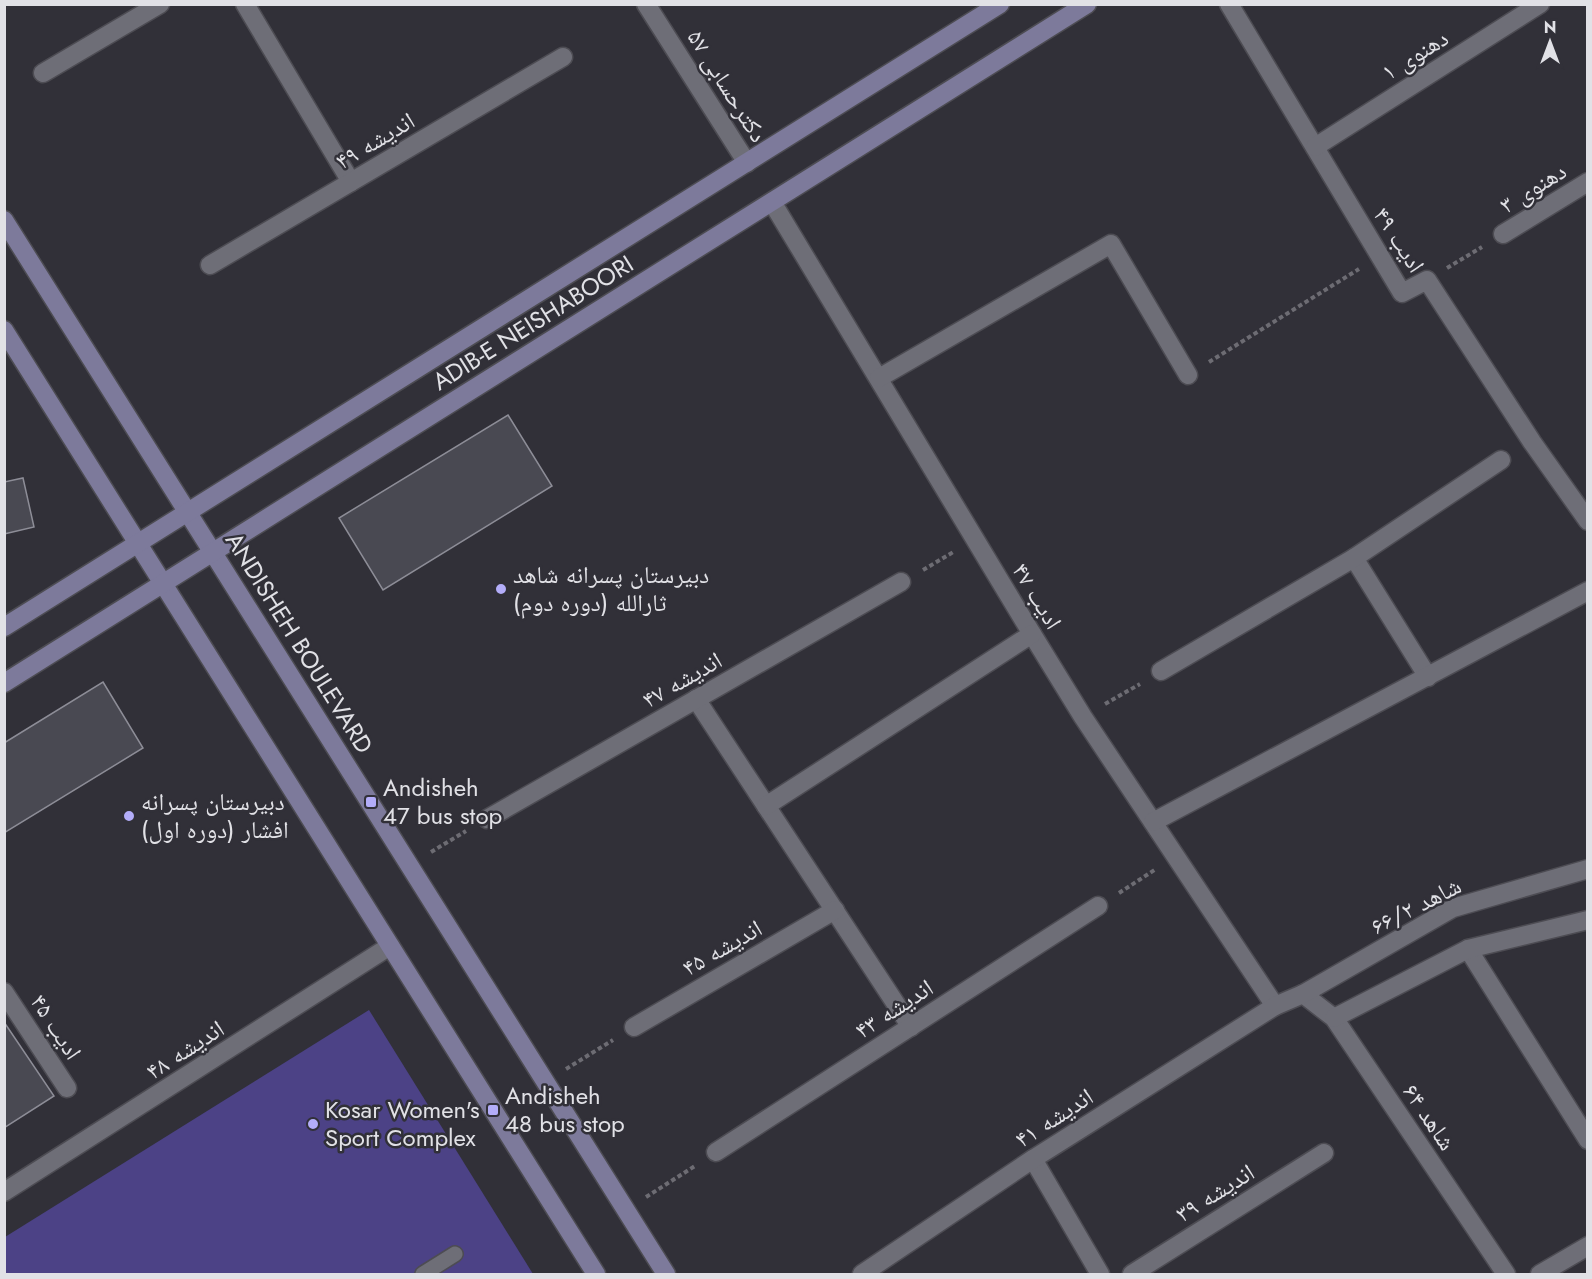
<svg xmlns="http://www.w3.org/2000/svg" width="1592" height="1279" viewBox="0 0 1592 1279" font-family="Jost,'Noto Naskh Arabic',sans-serif">
  <style>
    .green { fill: #4c4286 }
    .building { fill: #494952; stroke: #8d8d97; stroke-width: 1.5 }
    .lines { fill: none; stroke-linecap: round; stroke-linejoin: round }
    .lane-casing { stroke: #4d4c53; stroke-width: 18 }
    .street-casing { stroke: #4d4c53; stroke-width: 21 }
    .secondary-casing { stroke: #4d4c53; stroke-width: 21 }
    .path { stroke: #6d6c73; stroke-width: 4; stroke-dasharray: 4.5 3; stroke-linecap: butt }
    .lane { stroke: #6e6e77; stroke-width: 15 }
    .street { stroke: #6e6e77; stroke-width: 18 }
    .secondary { stroke: #7d7a9b; stroke-width: 18 }
    .poi-dot { fill: #b3adf9; stroke: #313038; stroke-width: 2 }
    .labels { text-anchor: middle; stroke-width: 5; stroke-linejoin: round; paint-order: stroke }
    .street-label { font-size: 24px; fill: #e1e1e6; stroke: #313038 }
    .poi-label { font-size: 24px; fill: #e1e1e6; stroke: #313038; text-anchor: start }
  </style>
  <rect width="100%" height="100%" fill="#313038"/>
  <path class="green" d="M369,1010L533,1274H5V1237Z"/>
  <g class="building">
    <path d="M508,415L552,486L383,590L339,518Z"/>
    <path d="M23,478L34,527L4,534V482Z"/>
    <path d="M103,682L143,748L4,833V743Z"/>
    <path d="M4,1022L54,1096L4,1128Z"/>
  </g>
  <g class="lines">
    <defs>
      <path id="lane" d="M423,1274L455,1254"/>
      <g id="street">
        <path d="M245,4L351,182"/>
        <path d="M646,4L747,163"/>
        <path d="M1229,4L1402,293L1427,280L1532,442L1588,521"/>
        <path d="M43,73L160,4"/>
        <path d="M1315,147L1540,4"/>
        <path d="M772,202L1032,634L1083,717L1275,1006"/>
        <path d="M1503,234L1588,182"/>
        <path d="M210,265L563,57"/>
        <path d="M879,378L1111,244L1188,375"/>
        <path d="M1354,558L1428,677"/>
        <path d="M1161,671L1354,558L1501,460"/>
        <path d="M696,699L911,1027"/>
        <path d="M766,806L1032,634"/>
        <path d="M487,819L901,582"/>
        <path d="M1153,822L1588,591"/>
        <path d="M1468,949L1588,1140"/>
        <path d="M4,992L67,1088"/>
        <path d="M1303,994L1334,1018L1506,1274"/>
        <path d="M1334,1018L1468,949L1588,920"/>
        <path d="M634,1027L835,910"/>
        <path d="M716,1152L1098,906"/>
        <path d="M1033,1159L1100,1274"/>
        <path d="M4,1192L390,946"/>
        <path d="M862,1274L1033,1159L1275,1006L1303,994L1453,908L1588,869"/>
        <path d="M1132,1274L1324,1153"/>
        <path d="M1540,1274L1588,1246"/>
      </g>
      <g id="secondary">
        <path d="M4,220L666,1274"/>
        <path d="M4,330L596,1274"/>
        <path d="M4,627L1000,4"/>
        <path d="M4,683L1087,4"/>
      </g>
    </defs>
    <use href="#lane" class="lane-casing"/>
    <use href="#street" class="street-casing"/>
    <use href="#secondary" class="secondary-casing"/>
    <g class="path">
      <path d="M1447,268L1482,247"/>
      <path d="M1209,362L1359,269"/>
      <path d="M923,570L955,551"/>
      <path d="M1105,704L1140,684"/>
      <path d="M431,852L466,831"/>
      <path d="M1119,893L1156,869"/>
      <path d="M566,1069L613,1040"/>
      <path d="M646,1197L695,1166"/>
    </g>
    <use href="#lane" class="lane"/>
    <use href="#street" class="street"/>
    <use href="#secondary" class="secondary"/>
  </g>
  <g class="poi-dot">
    <circle cx="501" cy="589" r="6"/>
    <rect x="365" y="796" width="12" height="12" rx="3"/>
    <circle cx="129" cy="816" r="6"/>
    <rect x="487" y="1104" width="12" height="12" rx="3"/>
    <circle cx="313" cy="1124" r="6"/>
  </g>
  <g class="labels">
    <g class="street-label">
      <text transform="translate(1415 55) rotate(-32)" y="8">دهنوی ۱</text>
      <text transform="translate(727 86) rotate(58)" y="8">دکترحسابی ۵۷</text>
      <text transform="translate(375 141) rotate(-31)" y="8">اندیشه ۴۹</text>
      <text transform="translate(1533 188) rotate(-32)" y="8">دهنوی ۳</text>
      <text transform="translate(1399 240) rotate(57)" y="8">ادیب ۴۹</text>
      <text transform="translate(533 323) rotate(-32)" y="8">ADIB-E NEISHABOORI</text>
      <text transform="translate(1037 596) rotate(59)" y="8">ادیب ۴۷</text>
      <text transform="translate(299 643) rotate(58)" y="8">ANDISHEH BOULEVARD</text>
      <text transform="translate(682 680) rotate(-30)" y="8">اندیشه ۴۷</text>
      <text transform="translate(1416 906) rotate(-27)" y="8">شاهد ۶۶/۲</text>
      <text transform="translate(722 948) rotate(-30)" y="8">اندیشه ۴۵</text>
      <text transform="translate(894 1009) rotate(-33)" y="8">اندیشه ۴۳</text>
      <text transform="translate(56 1027) rotate(57)" y="8">ادیب ۴۵</text>
      <text transform="translate(185 1050) rotate(-33)" y="8">اندیشه ۴۸</text>
      <text transform="translate(1429 1117) rotate(56)" y="8">شاهد ۶۴</text>
      <text transform="translate(1054 1118) rotate(-33)" y="8">اندیشه ۴۱</text>
      <text transform="translate(1215 1193) rotate(-32)" y="8">اندیشه ۳۹</text>
    </g>
    <g class="poi-label">
      <text x="513" y="583">دبیرستان پسرانه شاهد<tspan x="513" dy="28">ثارالله (دوره دوم)</tspan></text>
      <text x="383" y="796">Andisheh<tspan x="383" dy="28">47 bus stop</tspan></text>
      <text x="141" y="810">دبیرستان پسرانه<tspan x="141" dy="28">افشار (دوره اول)</tspan></text>
      <text x="505" y="1104">Andisheh<tspan x="505" dy="28">48 bus stop</tspan></text>
      <text x="325" y="1118">Kosar Women's<tspan x="325" dy="28">Sport Complex</tspan></text>
    </g>
  </g>
  <rect width="1592" height="1279" fill="none" stroke="#e1e1e6" stroke-width="12"/>
  <g transform="translate(1550 42)" stroke="#313038" stroke-width="4.5" paint-order="stroke">
  <path d="M0-4.5L10 22L0 15L-10 22Z" fill="#e1e1e6"/>
  <text y="-9" font-size="16" font-weight="bold" text-anchor="middle" fill="#e1e1e6">N</text>
  </g>
</svg>
